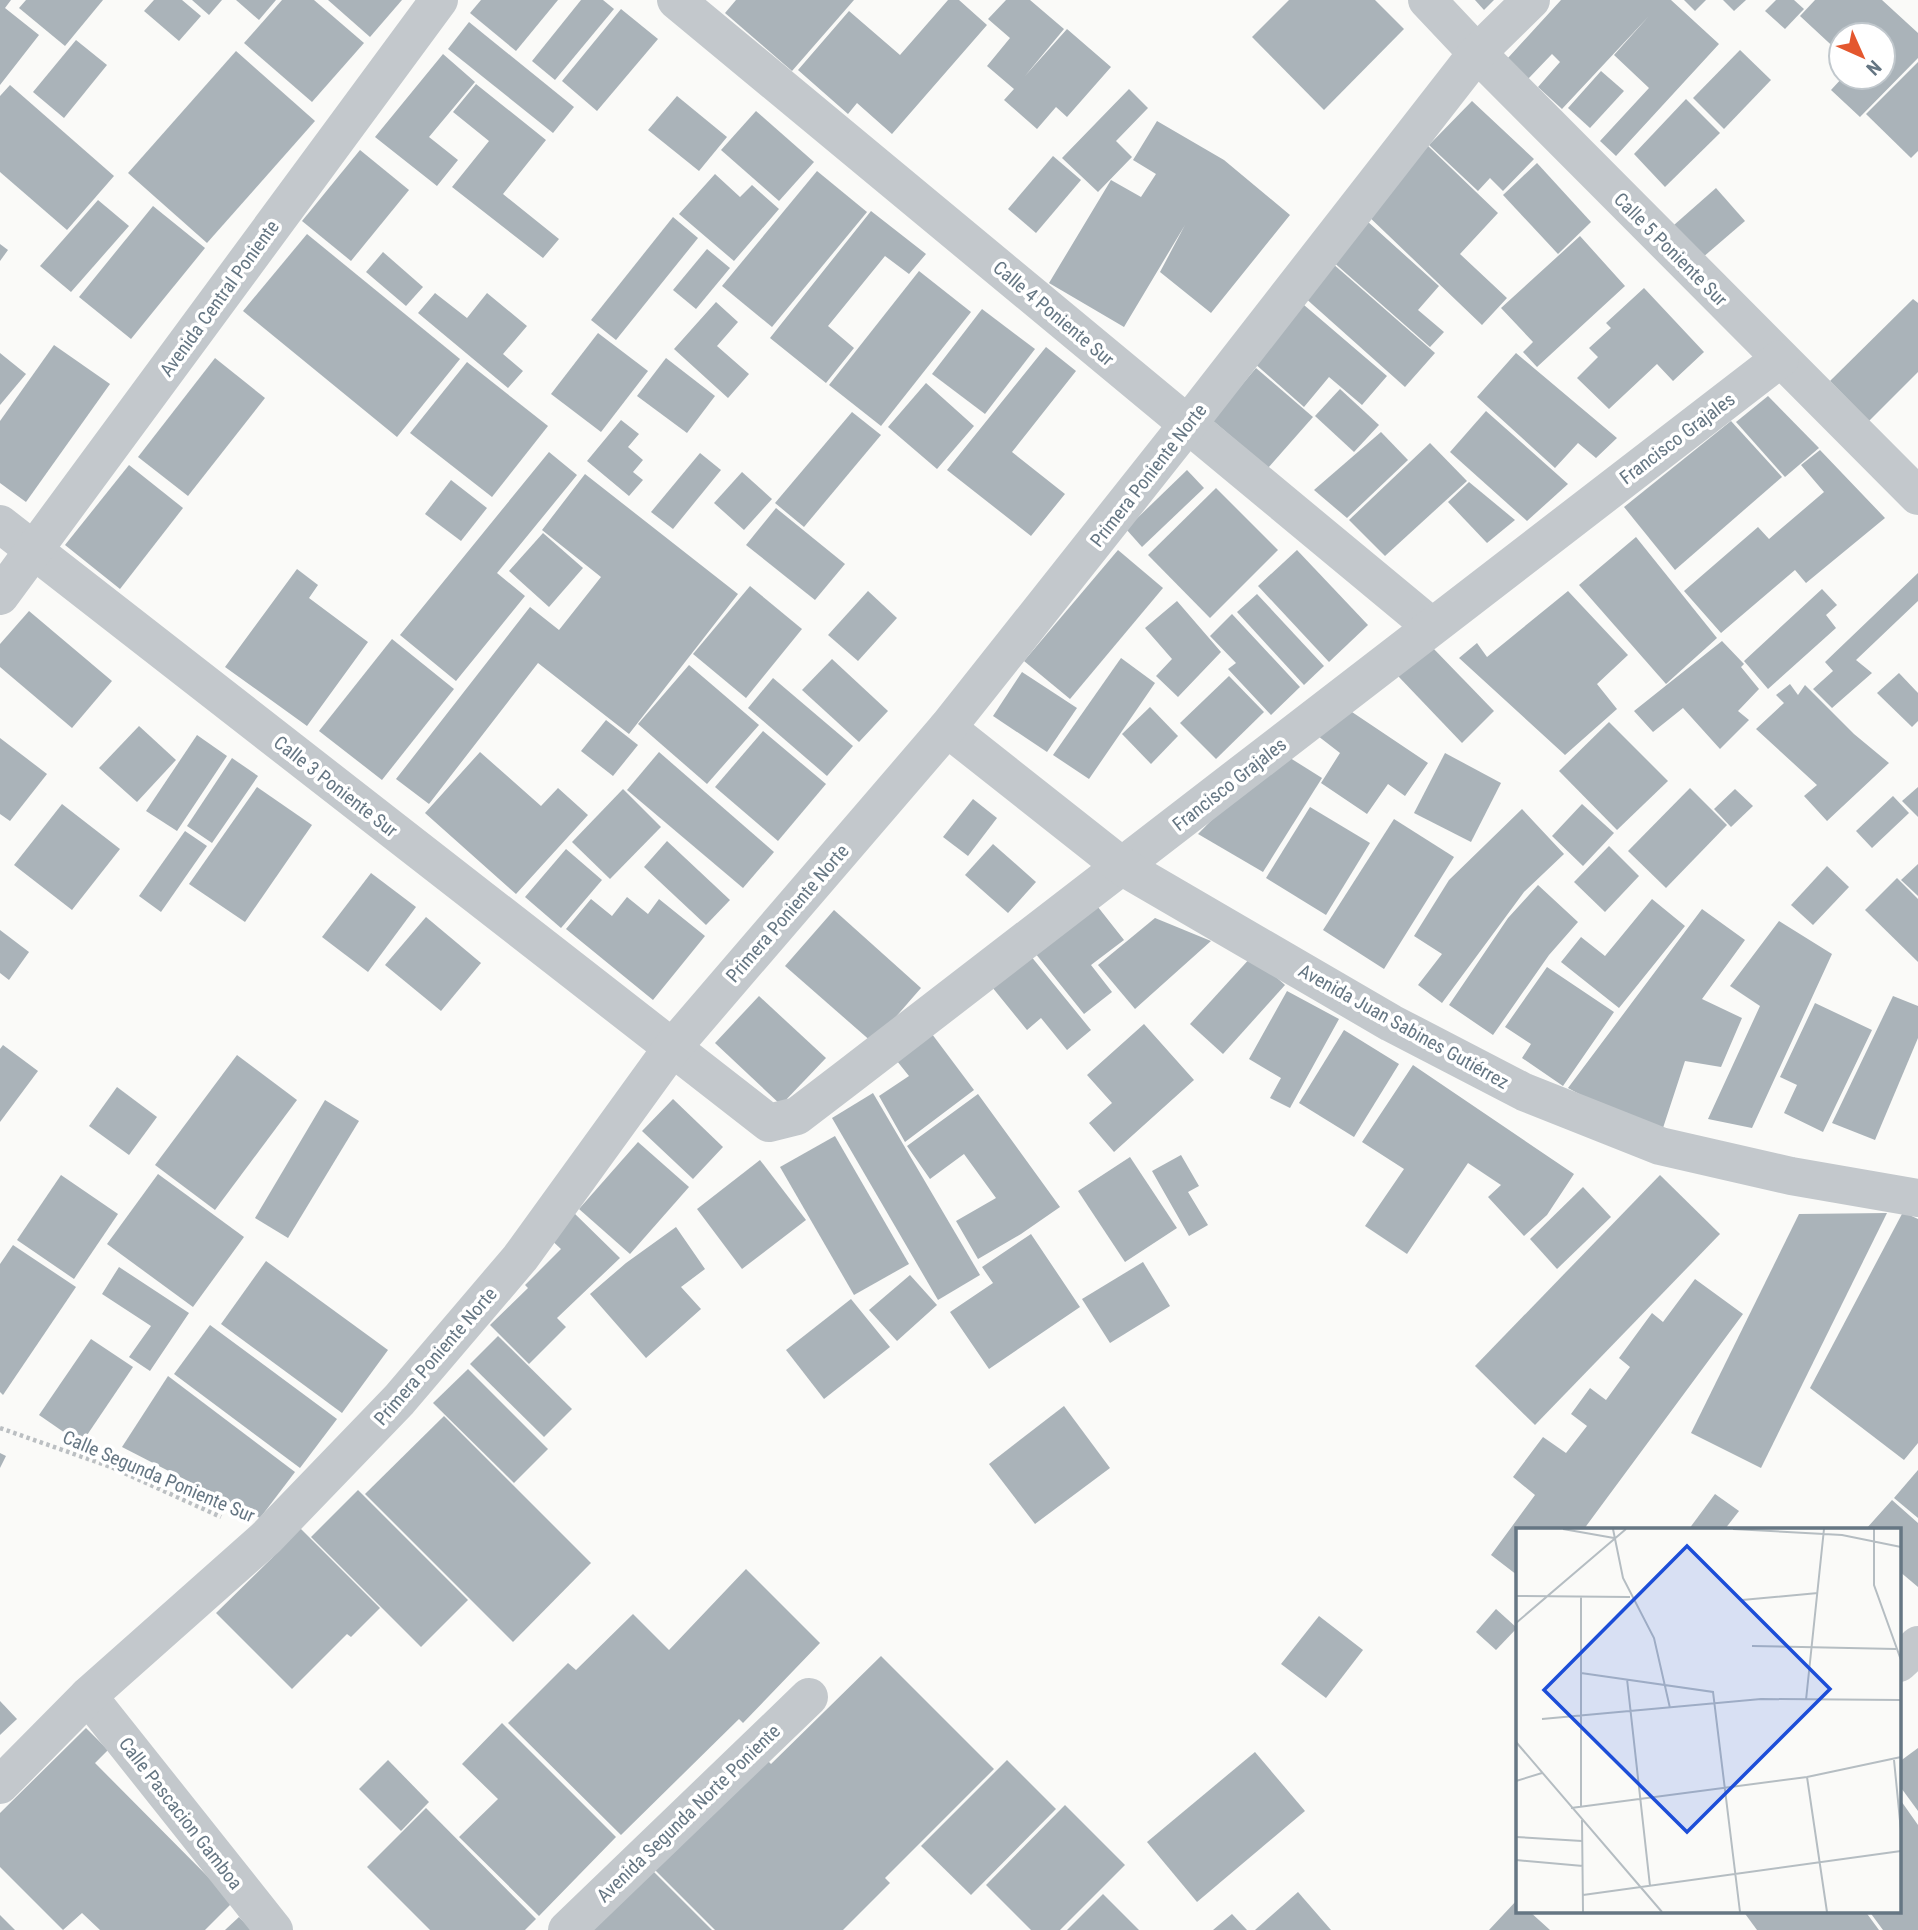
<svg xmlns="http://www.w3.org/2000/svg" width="1918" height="1930" viewBox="0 0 1918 1930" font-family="'Roboto Condensed',sans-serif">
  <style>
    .building { fill: #aab3b9 }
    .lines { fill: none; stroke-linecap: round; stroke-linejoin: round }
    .path { stroke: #bbbfc2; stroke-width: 4.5; stroke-dasharray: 3.5 3.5; stroke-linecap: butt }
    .minor { stroke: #c3c8cc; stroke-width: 38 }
    .labels { text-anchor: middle; stroke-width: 7; stroke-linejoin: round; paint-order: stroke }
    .street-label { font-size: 19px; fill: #657683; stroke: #fff }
    .inset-road { fill: none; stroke: #b5bdc2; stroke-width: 2 }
    .view { fill: #1d4ed8; fill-opacity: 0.15; stroke: #1d4ed8; stroke-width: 3.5 }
    .inset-edge { fill: none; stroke: #657683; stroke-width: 3.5 }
  </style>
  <rect width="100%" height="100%" fill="#fafaf8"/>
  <g class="building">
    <path d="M0,0H11L5,8L39,35L0,85Z"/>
    <path d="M26,0H103L65,46L19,8Z"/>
    <path d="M154,0H182L201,16L179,41L144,11Z"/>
    <path d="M192,0H222L209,15Z"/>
    <path d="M236,0H276L259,20Z"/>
    <path d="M282,0H314L364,43L312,102L244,43Z"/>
    <path d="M328,0H402L370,37Z"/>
    <path d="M481,0H558L516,51L470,13Z"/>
    <path d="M581,0H603L614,9L555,80L532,61Z"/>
    <path d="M736,0H854L792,71L725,13Z"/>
    <path d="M948,0H959L987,25L892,134L857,103L848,114L798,70L849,11L900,55Z"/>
    <path d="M1006,0H1030L1064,29L1025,76L1067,29L1111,67L1067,117L1056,107L1037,129L1004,100L1014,89L987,66L1010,38L988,19Z"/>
    <path d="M1289,0H1375L1404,29L1324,110L1252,37Z"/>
    <path d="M1475,0H1494L1484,10Z"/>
    <path d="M1561,0H1671L1719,44L1616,156L1600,141L1649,88L1614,55L1649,16L1562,109L1538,87L1560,62L1552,54L1528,79L1507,59Z"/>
    <path d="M1684,0H1706L1695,11Z"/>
    <path d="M1723,0H1746L1734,11Z"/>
    <path d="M1776,0H1794L1804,9L1785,29L1765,11Z"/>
    <path d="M1815,0H1882L1918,33V58L1860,117L1831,90L1843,77H1883V35H1841V54L1800,16Z"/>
    <path d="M621,9L658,39L597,111L562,81Z"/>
    <path d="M469,22L574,107L553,133L448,49Z"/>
    <path d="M76,40L107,65L64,118L33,92Z"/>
    <path d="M1740,50L1771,80L1724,129L1693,98Z"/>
    <path d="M236,51L315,121L207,243L128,173Z"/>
    <path d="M443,54L475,82L429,137L458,160L437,186L375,137Z"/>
    <path d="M1918,62V151L1911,158L1866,114Z"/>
    <path d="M1601,71L1624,91L1590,128L1568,108Z"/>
    <path d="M476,84L546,140L503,194L559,239L543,258L452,187L489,141L453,112Z"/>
    <path d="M10,85L114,176L67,230L0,172V96Z"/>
    <path d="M1129,89L1148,108L1116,141L1132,157L1098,192L1062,158Z"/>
    <path d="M677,96L727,137L699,171L648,130Z"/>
    <path d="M1686,99L1720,133L1665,187L1634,154Z"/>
    <path d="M1472,101L1534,159L1503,191L1490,178L1478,191L1429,145Z"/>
    <path d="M756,111L814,162L779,201L721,150Z"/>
    <path d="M1157,121L1224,160L1290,215L1211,313L1160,272L1185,225L1124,327L1049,283L1111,180L1141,197L1156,174L1133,160Z"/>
    <path d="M1427,145L1498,213L1460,254L1507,298L1482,325L1364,212Z"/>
    <path d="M360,150L409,190L351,261L302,221Z"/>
    <path d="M1053,156L1081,180L1036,233L1008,209Z"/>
    <path d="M1537,163L1591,222L1558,254L1503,195Z"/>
    <path d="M817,171L867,212L772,327L722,286Z"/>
    <path d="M715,174L740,197L752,185L779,209L734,261L679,214Z"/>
    <path d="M1716,188L1745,221L1702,258L1674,225Z"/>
    <path d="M98,200L129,226L71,292L40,266Z"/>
    <path d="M153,206L205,248L131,339L79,297Z"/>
    <path d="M871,211L926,254L909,274L885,256L828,326L854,348L826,383L770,338Z"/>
    <path d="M673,217L698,238L616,340L591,320Z"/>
    <path d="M1367,221L1439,286L1418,310L1444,332L1430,347L1331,260Z"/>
    <path d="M307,234L460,359L397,437L243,311Z"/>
    <path d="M1580,236L1625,286L1537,367L1523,352L1533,342L1501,308Z"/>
    <path d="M0,244L8,250L0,261Z"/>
    <path d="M707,249L730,268L696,309L673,290Z"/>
    <path d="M383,252L423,287L406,306L366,272Z"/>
    <path d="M1332,263L1435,353L1405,387L1303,296Z"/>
    <path d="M919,271L971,312L881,426L829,385Z"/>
    <path d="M1644,288L1704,352L1673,381L1657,364L1609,409L1577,378L1598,357L1589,348L1611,328L1606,323Z"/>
    <path d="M435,293L467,318L487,293L527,326L503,354L523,371L508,388L418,313Z"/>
    <path d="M1913,299L1918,303V372L1869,421L1830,381Z"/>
    <path d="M716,302L738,322L717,346L749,374L728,398L674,349Z"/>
    <path d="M1304,305L1387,376L1362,405L1329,377L1304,407L1254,363Z"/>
    <path d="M982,309L1035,349L985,414L932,374Z"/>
    <path d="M598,333L648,371L601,432L551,394Z"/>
    <path d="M54,345L110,384L26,502L0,483V421Z"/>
    <path d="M1046,347L1076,371L1012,452L1065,494L1031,536L947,470Z"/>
    <path d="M0,353L26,374L0,405Z"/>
    <path d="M1516,353L1617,438L1596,458L1578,443L1555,468L1477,397Z"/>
    <path d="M215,358L265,398L188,496L138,457Z"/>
    <path d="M666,358L715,396L687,433L637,396Z"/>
    <path d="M467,362L548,426L492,497L410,433Z"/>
    <path d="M1256,368L1313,417L1268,468L1212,420Z"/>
    <path d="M926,383L974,426L937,469L888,427Z"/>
    <path d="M1340,389L1379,425L1354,452L1315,416Z"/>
    <path d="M1768,396L1819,448L1785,477L1736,422Z"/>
    <path d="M1486,411L1568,484L1527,521L1450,452Z"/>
    <path d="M852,412L881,435L804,527L775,503Z"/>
    <path d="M621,420L639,434L628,447L643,460L633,472L643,480L629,496L587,461Z"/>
    <path d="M1731,421L1782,477L1675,570L1624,507Z"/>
    <path d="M1381,432L1408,460L1347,518L1314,490Z"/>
    <path d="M1430,443L1467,481L1385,556L1349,520Z"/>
    <path d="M1820,450L1885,518L1806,583L1795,570L1721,633L1684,591L1758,527L1769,539L1824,492L1801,465Z"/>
    <path d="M549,452L577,475L497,573L525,596L456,681L400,635Z"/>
    <path d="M700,453L721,470L673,529L651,512Z"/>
    <path d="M129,465L183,508L120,589L65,545Z"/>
    <path d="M1187,470L1204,488L1142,547L1126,529Z"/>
    <path d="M742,472L772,499L744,530L714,503Z"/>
    <path d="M585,474L738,594L629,734L538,663L429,804L396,779L530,607L559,630L601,577L542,530Z"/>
    <path d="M451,480L487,508L461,541L425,514Z"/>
    <path d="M1469,482L1515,520L1487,543L1448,502Z"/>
    <path d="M1216,488L1278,550L1210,618L1148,555Z"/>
    <path d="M776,508L845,564L815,600L746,545Z"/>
    <path d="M543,533L583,568L549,607L509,571Z"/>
    <path d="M1636,537L1717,638L1666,684L1579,585Z"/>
    <path d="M1118,550L1163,588L1070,699L1024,661Z"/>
    <path d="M1297,550L1368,625L1329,662L1258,586Z"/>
    <path d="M297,569L318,585L309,598L368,642L307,726L225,667Z"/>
    <path d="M1918,573V601L1856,660L1872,673L1832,708L1813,689L1833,671L1825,662Z"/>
    <path d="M750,586L802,629L746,698L693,654Z"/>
    <path d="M1822,589L1837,605L1826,615L1836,628L1768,689L1744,661Z"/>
    <path d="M868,591L897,618L858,661L828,635Z"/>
    <path d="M1568,591L1628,655L1597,684L1617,709L1565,755L1459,658L1477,643L1487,657Z"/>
    <path d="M1257,594L1324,666L1304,685L1237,612Z"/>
    <path d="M1177,601L1221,652L1178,697L1156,676L1172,659L1145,628Z"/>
    <path d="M29,611L112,681L72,728L0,667V644Z"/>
    <path d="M1232,614L1300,687L1271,715L1228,669L1236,663L1210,636Z"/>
    <path d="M392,639L454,689L382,780L319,731Z"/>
    <path d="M1722,641L1744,664L1741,667L1759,689L1738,711L1749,720L1720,749L1683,708L1653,732L1634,711Z"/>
    <path d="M1430,645L1494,711L1462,743L1398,676Z"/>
    <path d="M1121,658L1155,683L1089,779L1053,755Z"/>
    <path d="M832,659L888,711L859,742L802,690Z"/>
    <path d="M689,665L759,725L707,784L638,724Z"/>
    <path d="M1022,672L1077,708L1047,752L993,716Z"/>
    <path d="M1899,673L1918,693V721L1912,727L1877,693Z"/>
    <path d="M1229,676L1264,712L1216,759L1180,723Z"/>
    <path d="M773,678L853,746L827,776L748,708Z"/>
    <path d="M1790,684L1798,695L1805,685L1854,734L1889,763L1827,821L1804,796L1817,785L1756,729L1784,703L1776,695Z"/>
    <path d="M1150,707L1178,736L1151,764L1122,734Z"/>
    <path d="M1349,710L1428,763L1405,796L1388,784L1367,814L1321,783L1340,753L1318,736Z"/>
    <path d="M606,720L638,745L613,776L581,751Z"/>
    <path d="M1609,722L1668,781L1617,830L1559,771Z"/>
    <path d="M139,726L176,760L137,802L99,768Z"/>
    <path d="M763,731L826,784L778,841L715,787Z"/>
    <path d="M197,735L227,756L177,831L146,811Z"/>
    <path d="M0,738L47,774L10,821L0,814Z"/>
    <path d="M1279,751L1322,778L1263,872L1198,834Z"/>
    <path d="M480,752L541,806L558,788L588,815L516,894L425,813Z"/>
    <path d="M659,752L774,852L743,888L627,790Z"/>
    <path d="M1445,753L1501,783L1471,842L1414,813Z"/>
    <path d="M232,758L258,776L212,843L187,826Z"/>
    <path d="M257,787L312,825L245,922L189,884Z"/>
    <path d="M1918,787V817L1902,801Z"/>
    <path d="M1690,788L1727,825L1666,888L1628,851Z"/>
    <path d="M623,789L661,827L610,879L572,842Z"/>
    <path d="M1735,789L1753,806L1731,827L1714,809Z"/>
    <path d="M1893,796L1909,813L1872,848L1856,831Z"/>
    <path d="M973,799L997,818L968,856L943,837Z"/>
    <path d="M62,804L120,849L72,910L14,865Z"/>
    <path d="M1582,804L1614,833L1583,866L1552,836Z"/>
    <path d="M1310,807L1370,843L1326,915L1266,878Z"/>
    <path d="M1522,809L1564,854L1524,892L1442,1003L1418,985L1442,954L1414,936L1449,880Z"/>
    <path d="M1394,819L1454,857L1384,969L1323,930Z"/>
    <path d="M185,831L207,846L161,912L139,896Z"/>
    <path d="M667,841L730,900L706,925L644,867Z"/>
    <path d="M993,844L1036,882L1008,913L965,875Z"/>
    <path d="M1609,846L1639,876L1605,912L1574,882Z"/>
    <path d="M566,849L602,880L561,928L525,897Z"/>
    <path d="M1918,864V896L1901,880Z"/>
    <path d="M1827,866L1849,887L1813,925L1791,905Z"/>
    <path d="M371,873L416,907L368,972L322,937Z"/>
    <path d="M1897,878L1918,899V962L1865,910Z"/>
    <path d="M1538,885L1578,922L1549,955L1493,1035L1449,1005L1508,918Z"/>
    <path d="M627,897L648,914L659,899L705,936L653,1000L566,929L591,899L612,916Z"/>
    <path d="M1652,899L1685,926L1619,1008L1561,962L1581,937L1605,956Z"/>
    <path d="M1094,902L1124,940L1091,965L1112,992L1084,1014L1031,948Z"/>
    <path d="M1702,909L1745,940L1702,999L1742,1018L1721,1067L1685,1061L1661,1134L1627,1120L1568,1088Z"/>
    <path d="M834,910L921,988L873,1043L785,966Z"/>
    <path d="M426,917L481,963L441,1011L385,965Z"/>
    <path d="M1155,918L1211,941L1135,1009L1098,965Z"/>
    <path d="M1779,921L1832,954L1752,1128L1708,1119L1760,1006L1730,986Z"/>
    <path d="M0,930L29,952L9,980L0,973Z"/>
    <path d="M1030,955L1091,1030L1067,1050L1041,1018L1027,1030L992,987Z"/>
    <path d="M1252,956L1285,985L1223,1054L1190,1024Z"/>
    <path d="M1547,967L1614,1012L1563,1086L1522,1058L1531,1044L1505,1027Z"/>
    <path d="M1287,991L1339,1019L1290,1108L1270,1098L1281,1078L1249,1059Z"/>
    <path d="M759,996L826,1058L781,1105L715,1043Z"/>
    <path d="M1893,996L1918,1006V1038L1875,1140L1832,1123Z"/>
    <path d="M1815,1003L1872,1030L1823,1132L1784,1113L1797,1085L1780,1077Z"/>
    <path d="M1144,1024L1194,1080L1114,1152L1089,1123L1112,1103L1087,1075Z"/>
    <path d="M1344,1030L1399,1064L1354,1137L1299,1103Z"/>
    <path d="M932,1034L974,1090L905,1142L879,1096L909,1076L897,1061Z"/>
    <path d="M3,1045L38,1071L0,1122V1049Z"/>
    <path d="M237,1055L297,1100L215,1210L155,1165Z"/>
    <path d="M1413,1065L1574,1174L1547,1215L1524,1236L1488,1197L1501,1185L1468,1163L1407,1254L1365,1226L1404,1169L1362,1142Z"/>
    <path d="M117,1087L157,1117L129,1155L89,1126Z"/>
    <path d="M873,1093L980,1275L938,1300L832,1118Z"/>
    <path d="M978,1094L1060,1207L1021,1234L978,1259L956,1221L996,1198L964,1154L930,1179L907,1146Z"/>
    <path d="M673,1099L723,1147L693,1179L642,1131Z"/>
    <path d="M325,1100L359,1121L288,1238L255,1218Z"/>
    <path d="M835,1136L909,1264L854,1295L780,1167Z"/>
    <path d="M638,1142L689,1187L630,1254L579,1209Z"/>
    <path d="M1181,1155L1199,1186L1188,1192L1208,1225L1189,1236L1152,1171Z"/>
    <path d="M1130,1157L1177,1228L1125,1262L1078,1191Z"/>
    <path d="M760,1160L806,1220L742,1269L697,1209Z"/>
    <path d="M158,1174L244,1237L193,1307L107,1244Z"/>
    <path d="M61,1175L118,1214L74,1279L17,1240Z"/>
    <path d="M1660,1175L1720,1234L1535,1425L1475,1366Z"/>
    <path d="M1583,1187L1611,1217L1557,1269L1530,1239Z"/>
    <path d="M572,1211L620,1258L557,1318L566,1327L529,1364L490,1325L528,1288L525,1285L561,1249L547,1236Z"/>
    <path d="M1903,1212L1918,1219V1443L1904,1460L1810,1388Z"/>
    <path d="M1887,1213L1761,1468L1691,1433L1799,1214Z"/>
    <path d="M676,1227L705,1269L681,1287L701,1309L646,1358L590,1294L626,1263Z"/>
    <path d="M1031,1234L1080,1307L989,1369L950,1312L993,1283L982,1267Z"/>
    <path d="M13,1245L76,1287L3,1395L0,1392V1264Z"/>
    <path d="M266,1261L388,1350L342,1413L221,1324Z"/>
    <path d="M1143,1262L1170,1306L1110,1343L1082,1299Z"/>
    <path d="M119,1267L189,1313L150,1371L129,1357L151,1326L102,1294Z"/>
    <path d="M910,1275L937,1305L897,1341L869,1310Z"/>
    <path d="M1695,1279L1743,1314L1584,1529H1517V1575L1491,1555L1535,1495L1513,1477L1543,1437L1566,1453L1587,1426L1571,1414L1590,1388L1606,1400L1630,1367L1619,1358L1652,1313L1663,1322Z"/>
    <path d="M851,1299L890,1347L824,1399L786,1350Z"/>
    <path d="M210,1325L337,1419L300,1468L174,1374Z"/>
    <path d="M498,1336L572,1409L544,1437L470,1364Z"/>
    <path d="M91,1339L133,1367L81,1444L39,1415Z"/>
    <path d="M468,1369L548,1449L514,1483L433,1403Z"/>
    <path d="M168,1376L295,1472L260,1518L122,1447Z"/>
    <path d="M1064,1406L1110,1468L1035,1524L989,1464Z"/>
    <path d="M444,1416L591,1563L513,1642L365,1494Z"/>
    <path d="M0,1453L6,1456L0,1468Z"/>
    <path d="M1918,1470V1518L1894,1498Z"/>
    <path d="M358,1490L468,1600L421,1647L311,1537Z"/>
    <path d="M1715,1494L1739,1511L1725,1529H1689Z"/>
    <path d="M1892,1500L1918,1523V1587L1899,1571V1529H1866Z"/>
    <path d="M298,1526L380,1608L351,1637L347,1634L292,1689L216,1613L272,1558Z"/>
    <path d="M746,1569L820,1643L743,1723L739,1719L621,1835L508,1723L568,1663L576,1670L633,1614L669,1650Z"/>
    <path d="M1496,1609L1517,1628L1496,1650L1476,1632Z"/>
    <path d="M1319,1616L1363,1650L1326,1698L1281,1664Z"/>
    <path d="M881,1656L994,1769L885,1878L890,1883L843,1930H715L655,1870L767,1760L771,1764Z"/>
    <path d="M0,1701L17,1719L0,1735Z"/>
    <path d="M502,1723L616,1837L539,1916L459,1837L498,1799L462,1764Z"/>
    <path d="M86,1728L108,1750L95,1763L233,1902L205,1930H100L82,1913L63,1930L0,1867V1813Z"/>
    <path d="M1918,1748V1811L1899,1785V1762Z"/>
    <path d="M1255,1752L1305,1811L1197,1902L1147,1842Z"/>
    <path d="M388,1760L429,1802L401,1831L359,1789Z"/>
    <path d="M1007,1760L1056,1809L971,1895L921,1846Z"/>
    <path d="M1899,1798L1918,1825V1930H1883L1869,1911H1899Z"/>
    <path d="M1065,1805L1125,1865L1060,1930H1031L986,1885Z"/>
    <path d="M426,1808L536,1919L525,1930H430L367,1867Z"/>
    <path d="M650,1868L712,1930H588Z"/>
    <path d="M1298,1892L1331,1930H1255Z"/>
    <path d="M1103,1894L1139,1930H1067Z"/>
    <path d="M1517,1900V1911H1529L1550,1930H1489Z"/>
    <path d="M1743,1911H1865L1879,1930H1757Z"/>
    <path d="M1232,1914L1247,1930H1213Z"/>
    <path d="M0,1915L15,1930H0Z"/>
    <path d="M239,1917L252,1930H225Z"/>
  </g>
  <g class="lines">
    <path class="path" d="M0,1428L111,1467L221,1517"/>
    <g class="minor">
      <path d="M676,0L1431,626"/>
      <path d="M1427,0L1477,53L1918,496"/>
      <path d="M0,524L769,1123L797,1116C1126,865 1452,610 1780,359"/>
      <path d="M0,596L439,0"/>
      <path d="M947,728L1123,867L1391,1023L1524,1092L1660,1146L1791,1176L1918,1198"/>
      <path d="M1899,1663L1918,1645"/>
      <path d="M88,1696L274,1930"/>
      <path d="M0,1785L88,1696L266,1538L399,1400L520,1258L672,1048L947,728L1188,424L1477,53L1531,0"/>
      <path d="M567,1930L809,1697"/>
    </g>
  </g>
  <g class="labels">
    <g class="street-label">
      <text transform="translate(1671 249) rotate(45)" y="7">Calle 5 Poniente Sur</text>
      <text transform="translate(219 298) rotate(-54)" y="7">Avenida Central Poniente</text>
      <text transform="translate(1054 313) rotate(40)" y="7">Calle 4 Poniente Sur</text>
      <text transform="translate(1677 438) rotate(-37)" y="7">Francisco Grajales</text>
      <text transform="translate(1148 475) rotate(-52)" y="7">Primera Poniente Norte</text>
      <text transform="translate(1229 784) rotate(-38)" y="7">Francisco Grajales</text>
      <text transform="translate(336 786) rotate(38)" y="7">Calle 3 Poniente Sur</text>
      <text transform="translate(787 913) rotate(-49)" y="7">Primera Poniente Norte</text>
      <text transform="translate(1404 1026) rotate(29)" y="7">Avenida Juan Sabines Gutiérrez</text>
      <text transform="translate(435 1356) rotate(-49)" y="7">Primera Poniente Norte</text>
      <text transform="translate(159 1476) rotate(23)" y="7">Calle Segunda Poniente Sur</text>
      <text transform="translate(181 1813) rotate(52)" y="7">Calle Pascacion Gamboa</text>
      <text transform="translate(688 1813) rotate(-44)" y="7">Avenida Segunda Norte Poniente</text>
    </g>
  </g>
  <g transform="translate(1516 1528)">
    <rect width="385" height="385" fill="#fafaf8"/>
    <path class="inset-road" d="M47,1L98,10M97,1L107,50L138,110L154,180M217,1L326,7L385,19M358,1V57L385,132M0,68L114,69M226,72L302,65M0,95L110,1M236,118L380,121M65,145L197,164L224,384M111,151L134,358M290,172L308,1M26,191L245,171L385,172M0,214L146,384M378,232L385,303M291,249L311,384M0,253L26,245M65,279V69M55,280L291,249L385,229M66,292L67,384M0,309L66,313M0,332L67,338M67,367L385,323"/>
    <path class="view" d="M171,18L314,161L171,304L28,162Z"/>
    <rect width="385" height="385" class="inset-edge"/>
  </g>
  <g transform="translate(1862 56) rotate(135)"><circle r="33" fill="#ffffff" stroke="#c1c8cd" stroke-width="2"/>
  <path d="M0-5L12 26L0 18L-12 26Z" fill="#e4572e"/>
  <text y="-10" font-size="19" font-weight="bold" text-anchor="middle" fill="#657683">N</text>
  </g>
</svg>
